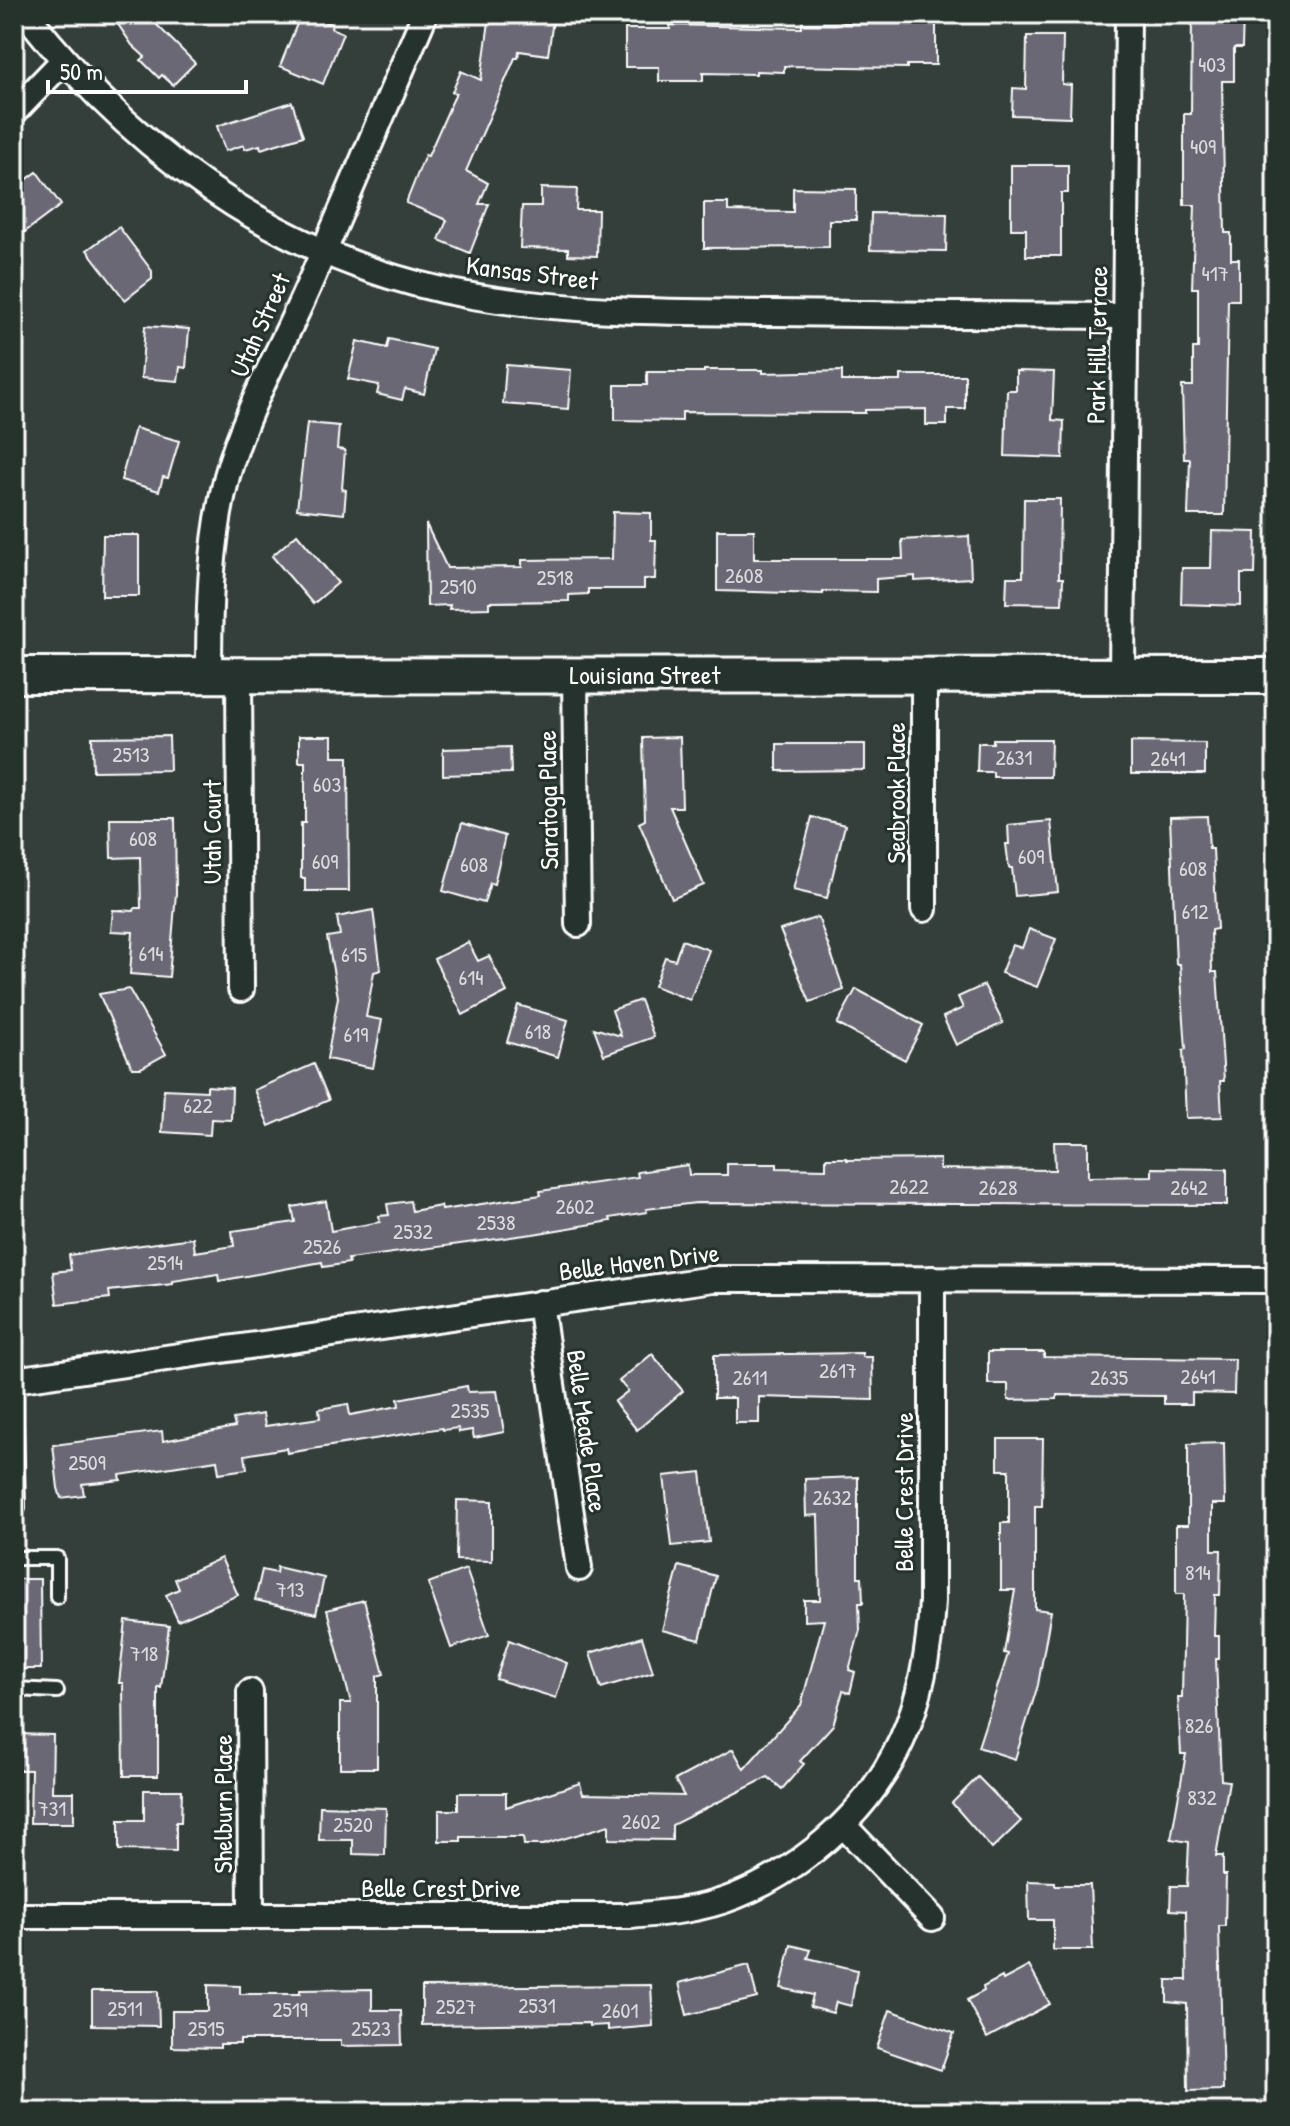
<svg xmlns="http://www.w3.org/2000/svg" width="1290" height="2126" viewBox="0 0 1290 2126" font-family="'Patrick Hand',sans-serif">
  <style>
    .building { fill: #6a6874; stroke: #fff; stroke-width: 2 }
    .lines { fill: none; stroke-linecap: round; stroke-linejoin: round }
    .lane-casing { stroke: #fff; stroke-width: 18 }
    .street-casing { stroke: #fff; stroke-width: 30 }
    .secondary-casing { stroke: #fff; stroke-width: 40 }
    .lane { stroke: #26332d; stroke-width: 12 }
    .street { stroke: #26332d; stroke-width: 24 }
    .secondary { stroke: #26332d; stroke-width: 34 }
    .labels { text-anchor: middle; stroke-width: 6; stroke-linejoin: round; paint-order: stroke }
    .number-label { font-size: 22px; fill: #dad9dc }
    .street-label { font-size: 26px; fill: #fff; stroke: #26332d }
  </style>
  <rect width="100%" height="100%" fill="#343e3b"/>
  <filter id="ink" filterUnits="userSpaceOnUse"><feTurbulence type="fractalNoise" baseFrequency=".0125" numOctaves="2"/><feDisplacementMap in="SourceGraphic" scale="16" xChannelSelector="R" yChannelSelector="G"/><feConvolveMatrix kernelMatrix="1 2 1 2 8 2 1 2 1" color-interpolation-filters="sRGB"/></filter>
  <g filter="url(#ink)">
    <g class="building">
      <path d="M111,14H146L195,63L173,85L162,75L159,78L141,60L145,57L132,45Z"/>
      <path d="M301,14L332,24L331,28L343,33L323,84L280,66Z"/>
      <path d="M490,14L553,20L548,55L519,51L518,58H515L466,171L488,183L479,204H489L470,253L439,240L447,220L406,203L425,155L428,156L456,93L452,92L461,71L481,80Z"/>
      <path d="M1192,14H1243L1242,48H1234V81H1222L1225,233H1231V259H1239V300H1228L1224,515H1188L1190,459H1184L1182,386H1193V348H1198V288H1192L1195,205H1184V114H1191Z"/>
      <path d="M936,22V65H907V68L784,66V72L756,71V74L703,73V81H659V67H625V29H670V25L802,28V23Z"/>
      <path d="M1027,36H1063L1062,84L1071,85L1070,117L1012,115L1013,88L1026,89Z"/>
      <path d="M292,102L303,136L261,149L260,145L245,149L244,145L225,151L217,126Z"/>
      <path d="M1011,165H1068V193H1061V256H1026V229H1011Z"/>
      <path d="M37,172L61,205L14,240V189Z"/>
      <path d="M541,188L577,189L576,210H598L597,256L568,255V249L520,248L522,206H541Z"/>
      <path d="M793,188L856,189V220H829V247L704,248V203H728V211L793,212Z"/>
      <path d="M871,213L947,214L946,251L870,250Z"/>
      <path d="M119,227L152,271V279L125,300L87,250Z"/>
      <path d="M145,326L189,329L186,368L180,367L178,381L141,378Z"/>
      <path d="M389,339L434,349L424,394L405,389L402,400L377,394L379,385L348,379L357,341L387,348Z"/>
      <path d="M506,365L571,370L568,409L503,404Z"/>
      <path d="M704,370H763V373L842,371V381H901V375H965V409H947V425H926V409L865,410V413L682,412V421L615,420V385H647V372H704Z"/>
      <path d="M1016,371L1054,372L1052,420L1064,421L1063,458L1005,456L1007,390H1016Z"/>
      <path d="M307,423L339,426L337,449L345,450L342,489L346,490L344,514L297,509Z"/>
      <path d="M135,428L179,441L168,478L163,477L159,491L121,480Z"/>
      <path d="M1024,499H1060L1059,578H1063L1062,604L1006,603L1007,577H1023Z"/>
      <path d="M613,512L651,513V540H656L655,579H644V589H588V594L569,595V601L489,602V608L449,609L450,605L427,606L426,524L447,568L522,567V560L612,559Z"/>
      <path d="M717,530H754V559H903L902,540L969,536L971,578L915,581V576L876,579V592L823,591V594L717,591Z"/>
      <path d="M1212,531L1256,532L1255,574H1241V606L1181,604L1182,568H1211Z"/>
      <path d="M297,534L338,583L313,604L272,556Z"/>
      <path d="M103,535H139V596H102Z"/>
      <path d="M169,736L170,770L93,771L92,737Z"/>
      <path d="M299,736H332V757H348L349,891H305V878H301V823H305V762H299Z"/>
      <path d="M680,737L682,807H670L704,885L672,899L639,823L645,820L643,738Z"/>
      <path d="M993,739H1051L1050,777H993V772H977L978,743H993Z"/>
      <path d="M1131,742L1205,743V774H1131Z"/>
      <path d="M777,744H865V770L777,771Z"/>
      <path d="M510,747L511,773L443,775V749Z"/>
      <path d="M1207,816L1209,849H1213L1217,929L1211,930L1212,972H1217L1224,1081H1220L1222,1117L1186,1118L1183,1050L1186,1049L1180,964H1176L1170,817Z"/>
      <path d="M812,817L845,825L827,898L793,890Z"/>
      <path d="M110,818H175L176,893L169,977L130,974L133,932L111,931L113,910L134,911L135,908H141L140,857L111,858Z"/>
      <path d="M1051,821L1058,892L1015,896L1012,868H1009L1006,844H1009L1008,825Z"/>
      <path d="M462,823L505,836L494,884L490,883L484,903L443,891Z"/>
      <path d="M373,910L381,970L374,972L366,1017L382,1020L373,1068L327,1059L338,997L327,937L340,935L337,917Z"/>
      <path d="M818,917L844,990L810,1002L780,930Z"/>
      <path d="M1029,929L1056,939L1037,987L1001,973L1012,945L1022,948Z"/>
      <path d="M682,940L709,950L690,1000L654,986L665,957L675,960Z"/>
      <path d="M468,942L478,961L489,956L507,992L463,1015L434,959Z"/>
      <path d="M984,985L1003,1023L956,1045L943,1017L963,1008L958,997Z"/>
      <path d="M129,989L166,1054L141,1068H132L99,994Z"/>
      <path d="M856,989L923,1025L905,1060L837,1024Z"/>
      <path d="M640,1000L654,1037L604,1055L594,1028L621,1036L612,1010Z"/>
      <path d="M518,1005L568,1020L558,1057L507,1042Z"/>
      <path d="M314,1064L329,1100L269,1126L254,1090Z"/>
      <path d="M207,1086L232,1088L231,1120L211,1119L210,1135L162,1132L164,1089L207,1091Z"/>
      <path d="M1054,1142H1088V1177L1152,1176V1168L1227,1169V1205L696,1203L646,1209L647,1212L610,1218L611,1221L533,1234L348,1259L349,1263L323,1267L322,1262L219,1281L218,1274L173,1281V1284L109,1291L110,1298L57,1304L53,1272L71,1270L69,1255L193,1238L195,1252L234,1246L232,1231L295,1222L292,1207L326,1201L331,1231L380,1222L379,1216L389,1215L387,1204L410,1201L412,1211L441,1206L442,1210L541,1195L540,1191L638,1177L637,1172L688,1165L689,1175H727V1164H777V1168L826,1169V1158H847V1160L940,1159V1169L1055,1170Z"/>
      <path d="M988,1352H1044V1357L1235,1359L1234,1394L1192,1393V1404H1164V1396L1057,1395V1399L1008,1400V1384H988Z"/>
      <path d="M862,1353V1357H872L873,1400L759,1397V1423H735V1398H714V1355Z"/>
      <path d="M652,1354L683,1391L637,1430L614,1402L628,1391L619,1381Z"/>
      <path d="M467,1386L468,1392L497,1391L504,1432L474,1438L472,1430L459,1432L458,1428L443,1430L442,1428L287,1453L286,1448L245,1455L247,1469L219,1473L217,1460L120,1475L121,1480L82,1484L84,1495L61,1498L58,1488L53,1445L162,1431L163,1441L235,1427L233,1419L263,1414L265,1426L320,1418L319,1409L348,1404L350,1415L399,1406L398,1399Z"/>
      <path d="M998,1439H1043L1042,1506H1035V1609L1051,1611L1038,1685L1015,1759L978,1747L1008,1654L1004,1653L1015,1590H1001V1523H1009V1470H998Z"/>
      <path d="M1224,1443L1225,1504H1212V1550H1221L1220,1595H1215L1214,1636H1219V1659H1216L1221,1780L1229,1781L1216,1856H1223V1875H1226L1225,1926H1219L1223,2090L1188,2091L1187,2004L1167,2002V1980H1187L1186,1911L1170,1910L1171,1886H1187L1189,1842L1171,1839L1186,1754H1181L1178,1697H1182L1184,1594H1176V1525H1188V1444Z"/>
      <path d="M701,1472L709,1542L672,1546L664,1476Z"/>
      <path d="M858,1477V1577H862L863,1603H859L860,1630L849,1670L855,1672L850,1693L843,1691L833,1725L800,1761L804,1764L782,1789L768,1777L672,1825V1840L609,1839V1825L543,1845H524L523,1837H461V1841H439V1810H458V1793H506V1807L580,1783L583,1794L684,1796L675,1780L733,1749L744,1769L801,1705L824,1620L804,1621V1600H820L818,1515L806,1516L805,1479Z"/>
      <path d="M457,1500L492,1501V1561L456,1560Z"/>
      <path d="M221,1558L238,1595L178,1621L166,1595L179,1589L175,1579Z"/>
      <path d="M679,1566L716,1576L700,1640L662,1630Z"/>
      <path d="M277,1567L324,1578L316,1614L255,1600L262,1570L276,1573Z"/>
      <path d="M466,1569L489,1635L451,1648L428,1583Z"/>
      <path d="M14,1579H40L41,1669H14Z"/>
      <path d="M364,1600L384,1674L377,1676V1768H340V1703H351L327,1610Z"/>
      <path d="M126,1621L169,1626L161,1688L158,1687V1776H124L123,1683H119Z"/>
      <path d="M642,1637L653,1672L601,1688L590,1653Z"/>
      <path d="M509,1640L567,1663L556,1698L496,1679Z"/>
      <path d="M14,1734L53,1735L52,1792H74V1823H30L31,1770H14Z"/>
      <path d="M978,1777L1021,1821L992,1849L952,1803Z"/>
      <path d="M144,1790H182L181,1822H176V1851L119,1850V1820H144Z"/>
      <path d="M320,1806L386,1808L385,1855L353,1854V1840H319Z"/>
      <path d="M1028,1881L1055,1882V1885H1090L1093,1950H1053V1920H1029Z"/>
      <path d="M791,1945L811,1950L808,1958L857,1970L851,2006L836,2002L833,2013L810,2007L813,1995L781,1988Z"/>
      <path d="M749,1965L757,1998L687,2015L679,1983Z"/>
      <path d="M1029,1966L1050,2004L987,2038L967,2000L984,1991L983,1987L1002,1977L1003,1980Z"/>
      <path d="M208,1985L240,1986V1994H300V1990L372,1989V2010H401L402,2045L341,2046V2040H240V2044H220V2048L172,2047V2011H208Z"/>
      <path d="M651,1985L653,2026L608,2030V2025L589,2026V2023L422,2025V1987Z"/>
      <path d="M92,1991H158L159,2026L92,2025Z"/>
      <path d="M890,2010L954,2033L941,2070L877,2048Z"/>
    </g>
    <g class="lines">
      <defs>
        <g id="lane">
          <path d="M15,1380L18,1508"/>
          <path d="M14,1558H57V1597"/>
          <path d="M14,1689L57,1691"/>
        </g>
        <g id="street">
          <path d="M26,14C145,166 304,274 498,300C590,313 683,312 775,313C892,314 1008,316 1125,316"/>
          <path d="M14,112L63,61"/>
          <path d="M209,675C209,608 210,542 227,476C245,411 281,349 308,287C348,197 386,105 425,14"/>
          <path d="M239,675L241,989"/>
          <path d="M575,675L578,924"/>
          <path d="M924,676V909"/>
          <path d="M1122,676L1128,14"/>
          <path d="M540,1303L579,1568"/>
          <path d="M14,1380L713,1279L1276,1280"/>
          <path d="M250,1692L251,1916"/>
          <path d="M844,1826L932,1918"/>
          <path d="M14,1916H629C665,1913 702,1910 736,1896C764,1885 790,1869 814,1850C896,1785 927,1704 932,1601V1279"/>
        </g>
        <path id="secondary" d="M14,675L1276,676"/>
      </defs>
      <use href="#lane" class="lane-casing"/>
      <use href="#street" class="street-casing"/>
      <use href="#secondary" class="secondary-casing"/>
      <use href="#lane" class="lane"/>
      <use href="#street" class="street"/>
      <use href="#secondary" class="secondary"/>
    </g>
  </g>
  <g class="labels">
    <g class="number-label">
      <text x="1212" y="72">403</text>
      <text x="1203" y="154">409</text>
      <text x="1215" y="281">417</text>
      <text x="744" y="583">2608</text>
      <text x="555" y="585">2518</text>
      <text x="458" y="594">2510</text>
      <text x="131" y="762">2513</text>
      <text x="1014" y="765">2631</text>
      <text x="1168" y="766">2641</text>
      <text x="327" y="792">603</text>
      <text x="143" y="846">608</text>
      <text x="1031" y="864">609</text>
      <text x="325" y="869">609</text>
      <text x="474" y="872">608</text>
      <text x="1193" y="876">608</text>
      <text x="1195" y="919">612</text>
      <text x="151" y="961">614</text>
      <text x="354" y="962">615</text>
      <text x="471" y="985">614</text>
      <text x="538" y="1039">618</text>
      <text x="356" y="1042">619</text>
      <text x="198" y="1113">622</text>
      <text x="909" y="1194">2622</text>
      <text x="998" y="1195">2628</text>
      <text x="1189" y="1195">2642</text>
      <text x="575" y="1214">2602</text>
      <text x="496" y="1230">2538</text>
      <text x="413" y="1239">2532</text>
      <text x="322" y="1254">2526</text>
      <text x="165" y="1270">2514</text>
      <text x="838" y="1378">2617</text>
      <text x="1198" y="1384">2641</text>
      <text x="750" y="1385">2611</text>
      <text x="1109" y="1385">2635</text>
      <text x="470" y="1418">2535</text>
      <text x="87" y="1470">2509</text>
      <text x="832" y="1505">2632</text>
      <text x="1198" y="1580">814</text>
      <text x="290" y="1597">713</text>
      <text x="144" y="1661">718</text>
      <text x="1199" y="1733">826</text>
      <text x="1202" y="1805">832</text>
      <text x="52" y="1816">731</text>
      <text x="641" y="1829">2602</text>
      <text x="353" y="1832">2520</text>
      <text x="537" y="2013">2531</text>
      <text x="456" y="2014">2527</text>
      <text x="125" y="2016">2511</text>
      <text x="290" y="2017">2519</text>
      <text x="620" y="2018">2601</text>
      <text x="206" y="2036">2515</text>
      <text x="371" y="2036">2523</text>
    </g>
    <g class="street-label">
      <text transform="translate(532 273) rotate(7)" y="9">Kansas Street</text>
      <text transform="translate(260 325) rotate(-66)" y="9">Utah Street</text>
      <text transform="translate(1097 345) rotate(-89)" y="9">Park Hill Terrace</text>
      <text x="645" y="684">Louisiana Street</text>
      <text transform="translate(896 793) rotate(-90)" y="9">Seabrook Place</text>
      <text transform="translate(548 800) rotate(-91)" y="9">Saratoga Place</text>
      <text transform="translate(212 832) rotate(-90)" y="9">Utah Court</text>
      <text transform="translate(639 1262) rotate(-7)" y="9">Belle Haven Drive</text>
      <text transform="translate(587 1431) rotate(82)" y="9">Belle Meade Place</text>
      <text transform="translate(904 1492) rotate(-90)" y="9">Belle Crest Drive</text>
      <text transform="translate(223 1804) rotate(-90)" y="9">Shelburn Place</text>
      <text x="441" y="1897">Belle Crest Drive</text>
    </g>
  </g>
  <rect width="1290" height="2126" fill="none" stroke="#26332d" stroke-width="48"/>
  <rect x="24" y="24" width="1242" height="2078" fill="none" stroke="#fff" stroke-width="3" filter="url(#ink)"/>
  <path d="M48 80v12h198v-12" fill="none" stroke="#ffffff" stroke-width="4"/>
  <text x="60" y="80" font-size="24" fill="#ffffff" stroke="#26332d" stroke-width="6" paint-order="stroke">50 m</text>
</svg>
